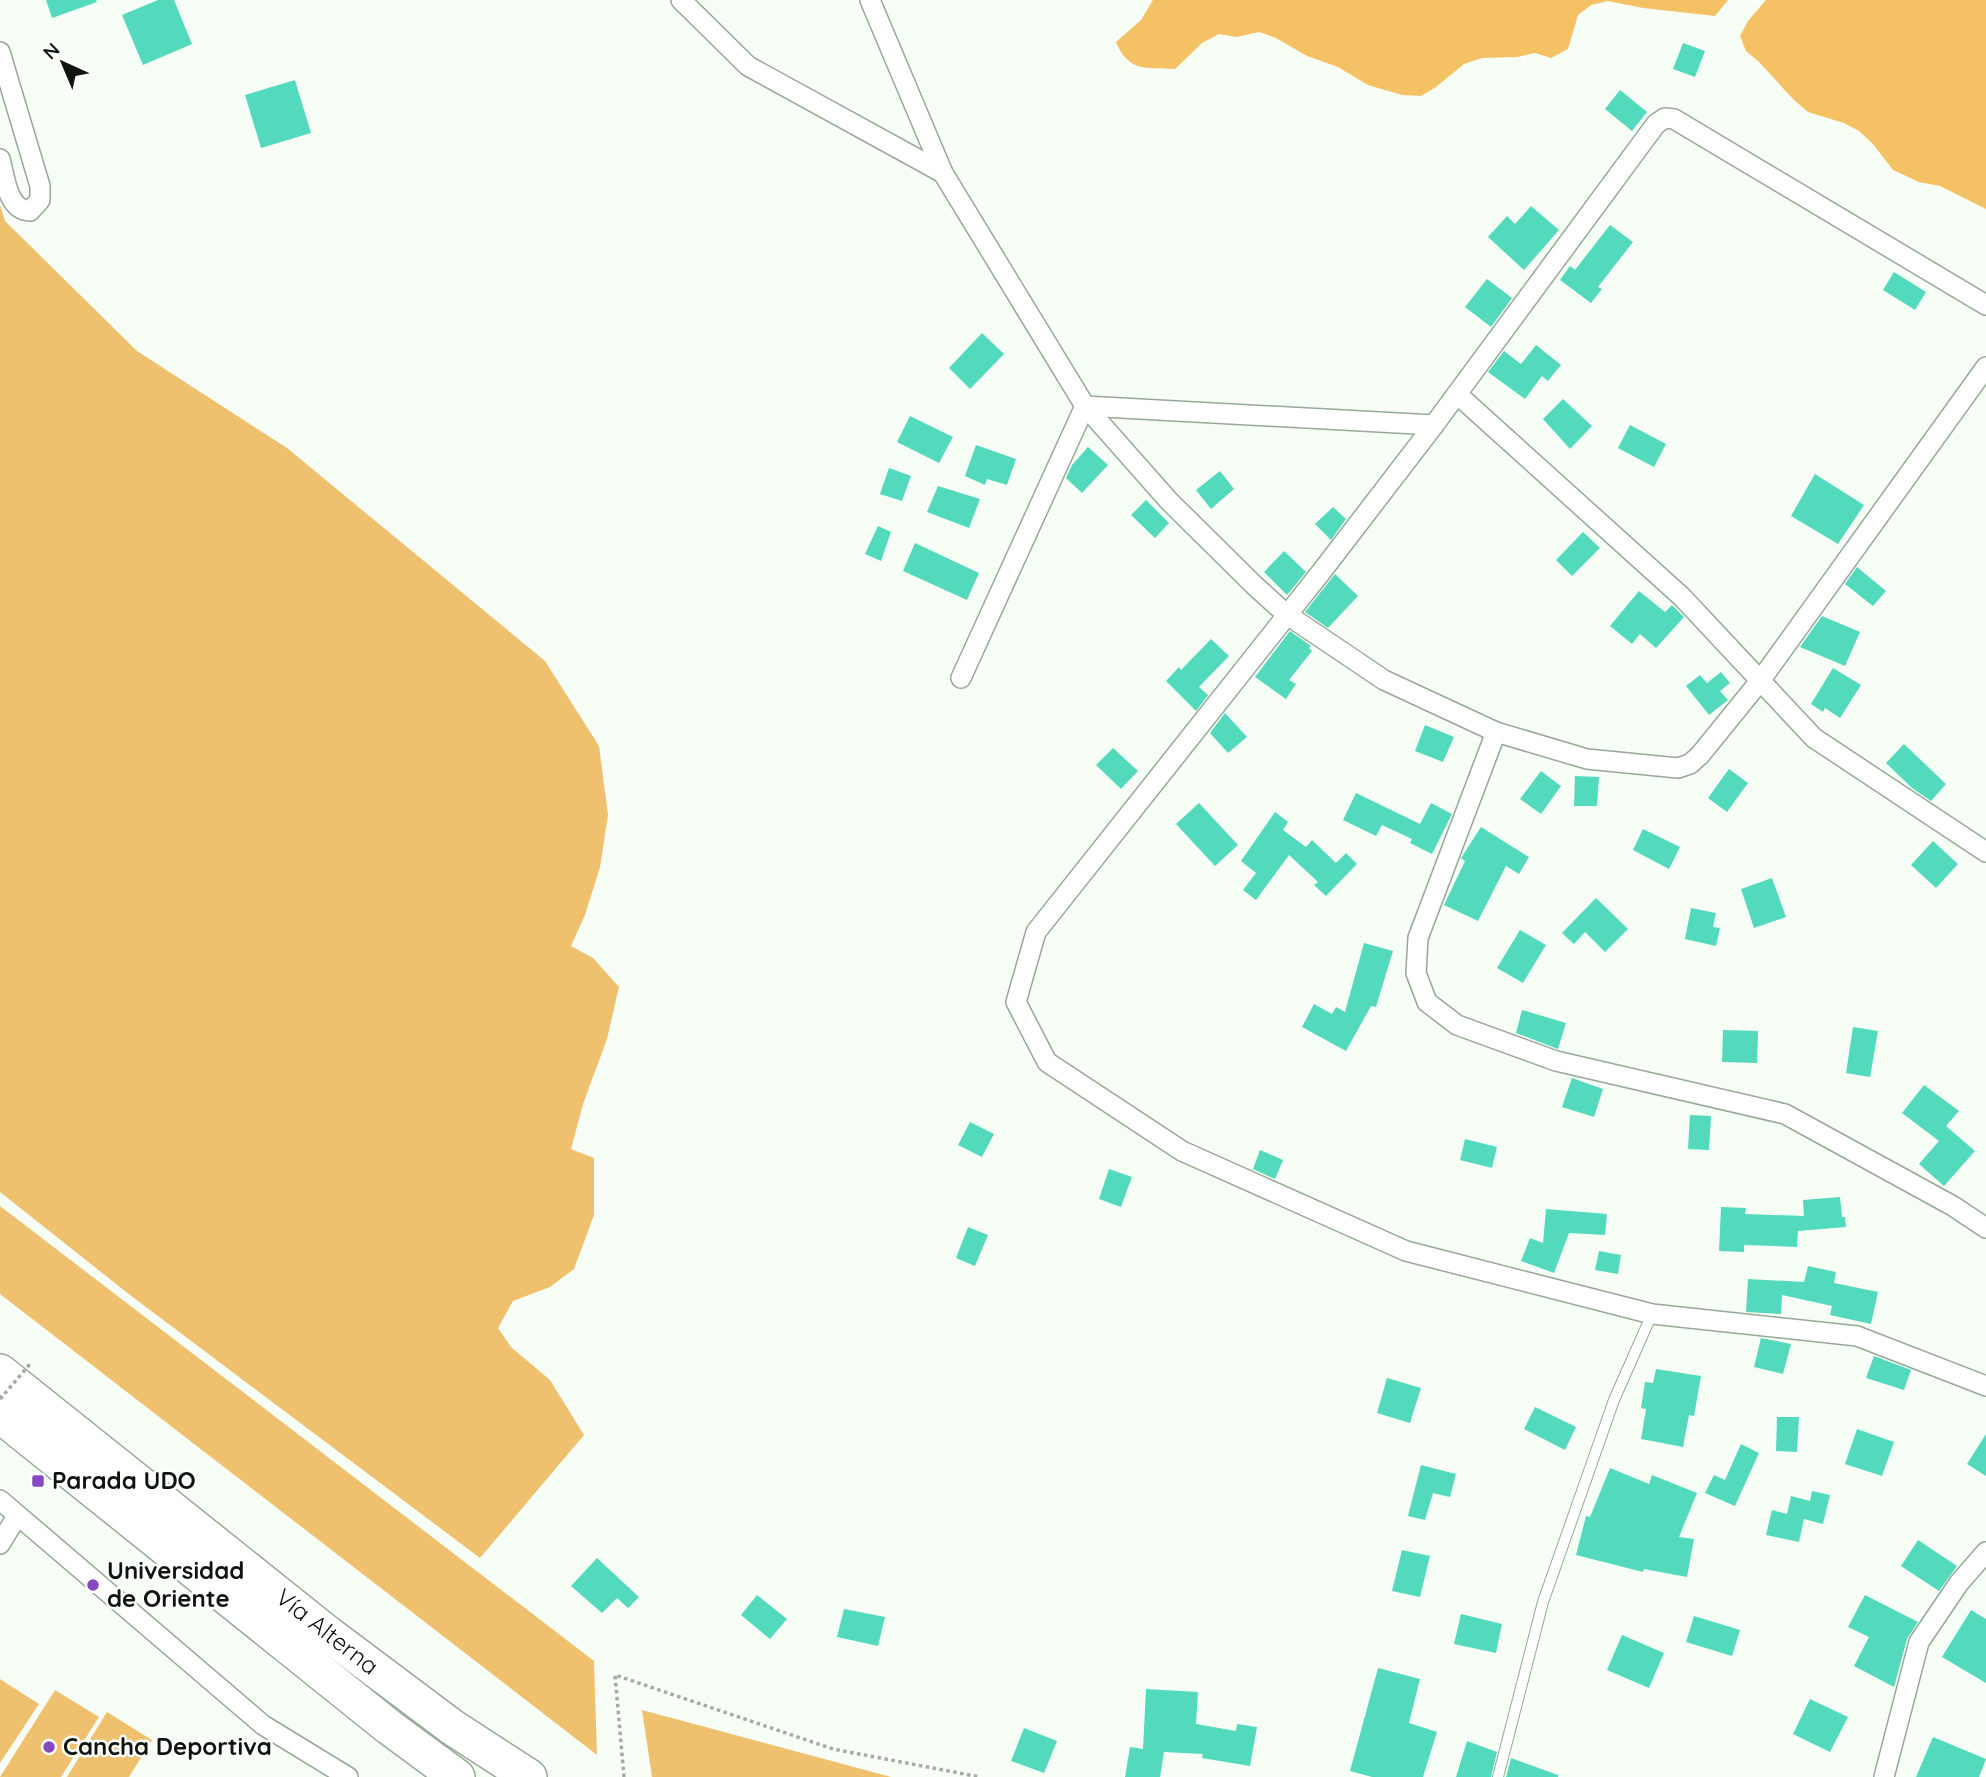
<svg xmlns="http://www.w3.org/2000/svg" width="1986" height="1777" viewBox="0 0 1986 1777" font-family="Quicksand,sans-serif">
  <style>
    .green { fill: #efc06e }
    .forest { fill: #f4c165 }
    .building { fill: #53dabd }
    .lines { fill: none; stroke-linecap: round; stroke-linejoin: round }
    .lane-casing { stroke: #96a996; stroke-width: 12 }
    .street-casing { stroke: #96a996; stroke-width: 22 }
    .highway-casing { stroke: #96a996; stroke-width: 38 }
    .path { stroke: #a2aaa2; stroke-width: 3.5; stroke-dasharray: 3.5 3.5; stroke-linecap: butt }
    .lane { stroke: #fff; stroke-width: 10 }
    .street { stroke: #fff; stroke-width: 19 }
    .highway { stroke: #fff; stroke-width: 35 }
    .path-bridge { stroke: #a2aaa2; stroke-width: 3.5; stroke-dasharray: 3.5 3.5; stroke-linecap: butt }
    .poi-dot { fill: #854ac0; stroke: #fff; stroke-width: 2.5 }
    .labels { text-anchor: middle; stroke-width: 5; stroke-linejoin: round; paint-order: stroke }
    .poi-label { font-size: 24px; font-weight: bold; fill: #0e150e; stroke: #fff; text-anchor: start }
    .street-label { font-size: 24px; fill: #0e150e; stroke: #fff }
  </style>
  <rect width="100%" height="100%" fill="#f6fef6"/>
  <g class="green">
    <path d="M0,205L5,221L137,351L287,448L545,661L599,746L608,815L600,867L585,915L571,946L593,958L619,987L607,1039L583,1104L571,1149L594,1158V1215L574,1269L550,1287L513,1301L498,1328L511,1347L550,1380L584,1435L480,1558L130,1295L0,1192Z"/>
    <path d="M0,1206L594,1661L597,1755L0,1294Z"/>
    <path d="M0,1679L39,1704L0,1763Z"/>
    <path d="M55,1690L99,1717L61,1777H0Z"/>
    <path d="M642,1710L891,1777H652Z"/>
    <path d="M107,1712L152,1740L129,1777H67Z"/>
  </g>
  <g class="forest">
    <path d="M1153,0H1728L1715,16L1643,8L1608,1L1591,5L1578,15L1568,49L1551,58L1535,53L1518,57L1482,58L1464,64L1436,87L1421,96L1402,95L1368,85L1338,67L1307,56L1276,38L1259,32L1237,37L1219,34L1202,43L1175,69C1146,67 1129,73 1116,42L1141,20Z"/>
    <path d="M1766,0H1986V209L1940,186L1919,182L1893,170L1873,144L1859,131L1844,123L1808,112L1794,100L1759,62L1746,51L1740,36L1748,21Z"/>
  </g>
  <g class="building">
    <path d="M46,0H96L97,2L52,18Z"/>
    <path d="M158,0H174L192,44L143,65L122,15Z"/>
    <path d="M1683,43L1705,51L1695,77L1673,69Z"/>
    <path d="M295,80L311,133L261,148L245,95Z"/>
    <path d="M1620,90L1647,112L1632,131L1605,109Z"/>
    <path d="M1531,206L1559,230L1524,270L1488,237L1507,216L1515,224Z"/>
    <path d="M1610,225L1633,242L1598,287L1602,289L1591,303L1560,280L1570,266L1575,270Z"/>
    <path d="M1894,272L1926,292L1915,310L1883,290Z"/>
    <path d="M1487,279L1512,298L1491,327L1465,307Z"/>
    <path d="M982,333L1004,354L970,389L949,368Z"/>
    <path d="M1536,345L1561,365L1548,381L1542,376L1525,399L1488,372L1504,351L1521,364Z"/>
    <path d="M1563,399L1592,426L1570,449L1543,419Z"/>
    <path d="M910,416L953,437L939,463L897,442Z"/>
    <path d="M1630,425L1666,444L1654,467L1618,448Z"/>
    <path d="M976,445L1016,459L1007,485L987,479L985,485L965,476Z"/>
    <path d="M1088,447L1108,465L1082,493L1066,478L1072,465Z"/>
    <path d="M889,468L911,476L902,501L880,494Z"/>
    <path d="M1220,471L1234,489L1211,509L1196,490Z"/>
    <path d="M1815,474L1864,505L1838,544L1791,516Z"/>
    <path d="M938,486L980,499L969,528L927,512Z"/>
    <path d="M1146,500L1169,523L1155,538L1131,515Z"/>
    <path d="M1333,507L1346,519L1331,540L1315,524Z"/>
    <path d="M878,526L891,532L881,561L865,554Z"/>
    <path d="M1583,532L1600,548L1572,576L1556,560Z"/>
    <path d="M915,543L979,573L967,600L903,571Z"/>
    <path d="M1284,551L1306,572L1287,595L1264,572Z"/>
    <path d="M1857,567L1886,591L1873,606L1845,584Z"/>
    <path d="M1335,574L1358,596L1328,628L1305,612Z"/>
    <path d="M1639,591L1665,612L1672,605L1684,617L1656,648L1640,634L1632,644L1610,626Z"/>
    <path d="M1822,616L1860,632L1845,666L1800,647Z"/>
    <path d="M1290,631L1311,646L1309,648L1312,651L1289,680L1296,684L1286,699L1255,677Z"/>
    <path d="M1211,639L1229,656L1199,687L1208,695L1196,711L1166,681L1179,667L1181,670Z"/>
    <path d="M1833,668L1861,685L1840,718L1825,708L1823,712L1811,704Z"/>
    <path d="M1721,672L1730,683L1720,691L1728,700L1709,715L1686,686L1700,675L1707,683Z"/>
    <path d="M1225,713L1247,737L1228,753L1210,733Z"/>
    <path d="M1425,725L1454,737L1443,762L1415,751Z"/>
    <path d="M1904,744L1946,784L1931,801L1912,788L1886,763Z"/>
    <path d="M1113,748L1138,771L1121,789L1096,765Z"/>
    <path d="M1729,769L1748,783L1727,812L1708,798Z"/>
    <path d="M1541,771L1561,786L1541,814L1520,799Z"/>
    <path d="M1575,776L1599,777L1597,806H1574Z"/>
    <path d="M1356,793L1420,824L1431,803L1452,814L1432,854L1410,843L1412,839L1382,825L1376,836L1343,820Z"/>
    <path d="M1199,803L1238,845L1215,866L1176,824Z"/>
    <path d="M1275,812L1288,822L1283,830L1306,847L1312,840L1336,863L1346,853L1357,864L1326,896L1314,885L1318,882L1289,855L1256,900L1243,890L1256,873L1241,861Z"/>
    <path d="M1481,827L1529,857L1519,874L1506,866L1478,921L1444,905L1465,861L1461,858Z"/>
    <path d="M1643,829L1680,847L1669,869L1633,850Z"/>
    <path d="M1933,841L1958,864L1936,888L1911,865Z"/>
    <path d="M1772,878L1786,917L1754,928L1741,889Z"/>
    <path d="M1596,898L1628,929L1605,952L1585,932L1574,944L1562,933Z"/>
    <path d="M1691,908L1716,913L1713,927L1720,928L1716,946L1685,939Z"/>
    <path d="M1520,930L1546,945L1523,983L1497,968Z"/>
    <path d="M1364,943L1393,951L1376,1007L1371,1006L1346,1051L1302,1027L1314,1004L1332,1014L1336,1007L1345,1012Z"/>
    <path d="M1522,1010L1566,1023L1558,1049L1516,1033Z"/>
    <path d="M1853,1027L1878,1031L1870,1077L1846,1073Z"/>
    <path d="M1723,1030L1758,1031L1757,1063L1722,1062Z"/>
    <path d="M1572,1078L1603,1089L1594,1117L1562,1107Z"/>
    <path d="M1924,1085L1959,1111L1946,1126L1975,1151L1944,1186L1919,1164L1939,1141L1902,1113Z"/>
    <path d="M1690,1115L1711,1116L1709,1150L1688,1149Z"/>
    <path d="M970,1122L994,1134L982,1157L958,1145Z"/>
    <path d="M1465,1139L1497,1147L1492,1168L1460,1160Z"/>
    <path d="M1260,1150L1283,1160L1275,1179L1253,1169Z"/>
    <path d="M1109,1169L1132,1177L1121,1207L1099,1199Z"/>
    <path d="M1840,1197L1842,1217H1845L1846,1227L1798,1231L1797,1247L1744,1245V1252L1719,1251L1721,1207L1746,1208L1745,1214L1804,1216L1803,1200Z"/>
    <path d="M1546,1209L1607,1214L1605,1235L1569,1233L1554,1273L1521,1261L1530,1238L1543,1243Z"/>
    <path d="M968,1227L988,1235L975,1266L956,1258Z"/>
    <path d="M1599,1251L1621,1255L1618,1274L1595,1270Z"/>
    <path d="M1808,1266L1836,1272L1834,1283L1878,1292L1871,1324L1830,1315L1832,1306L1782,1295L1781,1314L1746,1312L1748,1279L1804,1282Z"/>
    <path d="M1761,1338L1791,1344L1783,1374L1754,1367Z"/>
    <path d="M1874,1356L1911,1370L1904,1390L1866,1378Z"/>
    <path d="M1656,1369L1701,1376L1694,1416L1689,1415L1683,1447L1641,1439L1646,1409L1641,1408L1645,1382L1653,1383Z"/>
    <path d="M1387,1378L1421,1388L1410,1423L1377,1413Z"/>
    <path d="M1535,1407L1576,1427L1565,1450L1524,1429Z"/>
    <path d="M1777,1417H1799L1797,1452L1776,1451Z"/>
    <path d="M1857,1429L1894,1442L1882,1476L1845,1464Z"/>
    <path d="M1986,1434V1476L1967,1464Z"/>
    <path d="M1741,1444L1759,1453L1735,1506L1705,1493L1714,1475L1725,1480Z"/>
    <path d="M1421,1465L1456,1474L1450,1497L1433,1493L1425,1520L1408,1516Z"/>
    <path d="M1610,1468L1649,1484L1652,1475L1697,1493L1679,1537L1694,1539L1687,1577L1644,1569L1643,1572L1576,1555L1586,1516L1590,1517Z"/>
    <path d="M1812,1491L1830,1495L1823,1524L1804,1519L1799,1542L1766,1535L1772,1510L1787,1514L1791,1496L1810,1501Z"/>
    <path d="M1918,1540L1957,1566L1939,1591L1901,1566Z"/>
    <path d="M1402,1550L1430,1556L1420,1597L1392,1591Z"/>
    <path d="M597,1558L639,1597L628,1608L617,1598L602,1613L571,1586Z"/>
    <path d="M757,1595L787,1619L770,1639L741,1615Z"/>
    <path d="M1865,1595L1918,1622L1907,1639L1894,1687L1854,1666L1869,1637L1848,1627Z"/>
    <path d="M844,1609L885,1617L878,1646L837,1637Z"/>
    <path d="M1971,1610L1986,1619V1683L1942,1657Z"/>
    <path d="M1461,1614L1502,1624L1496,1653L1454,1644Z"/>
    <path d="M1694,1616L1740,1630L1732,1656L1686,1642Z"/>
    <path d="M1622,1635L1664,1653L1649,1688L1607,1670Z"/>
    <path d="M1378,1668L1420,1679L1409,1723L1437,1732L1423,1777H1372L1350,1771Z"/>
    <path d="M1146,1689L1198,1692L1196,1724L1236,1731L1237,1724L1257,1727L1250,1766L1202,1758L1203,1754L1164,1752L1160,1777H1125L1130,1747L1143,1749Z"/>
    <path d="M1810,1699L1848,1717L1830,1752L1793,1734Z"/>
    <path d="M1024,1728L1057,1741L1044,1773L1011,1761Z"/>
    <path d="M1933,1737L1986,1759L1979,1777H1916Z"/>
    <path d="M1467,1741L1497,1752L1491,1777H1456Z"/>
    <path d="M1511,1758L1558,1775V1777H1506Z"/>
  </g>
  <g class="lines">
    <defs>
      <path id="lane" d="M1498,1777L1543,1602L1614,1400L1652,1314"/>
      <g id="street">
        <path d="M681,0L748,66L943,173"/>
        <path d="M870,0L943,173L1085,406L1169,501L1254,585L1286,614L1384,680L1496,732L1418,938L1416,973L1427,1002L1457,1025L1556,1061L1785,1114L1953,1206L1986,1228"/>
        <path d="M0,52L40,186V200L30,211C7,210 5,177 0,159"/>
        <path d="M1986,305L1674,119L1665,118L1656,124L1434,425L1322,571L1036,932L1016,1002L1047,1062L1182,1151L1406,1251L1652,1314L1857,1336L1986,1386"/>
        <path d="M1457,394L1682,597L1814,738L1986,852"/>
        <path d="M961,678L1085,406L1434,425"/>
        <path d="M1496,732L1587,759L1678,768L1690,764L1700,755L1760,681L1986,367"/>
        <path d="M0,1500L263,1725L348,1777"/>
        <path d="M0,1544L17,1516"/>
        <path d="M1884,1777L1919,1642L1959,1583L1986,1552"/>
      </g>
      <g id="highway">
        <path d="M0,1372L328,1634L452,1727L529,1777"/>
        <path d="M0,1415L389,1727L457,1777"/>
      </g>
    </defs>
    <use href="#lane" class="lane-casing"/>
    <use href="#street" class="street-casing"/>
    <use href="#highway" class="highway-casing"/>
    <path class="path" d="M624,1777L615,1675L833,1749L980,1777"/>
    <use href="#lane" class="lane"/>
    <use href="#street" class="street"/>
    <use href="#highway" class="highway"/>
    <path class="path-bridge" d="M0,1399L30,1364"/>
  </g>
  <g class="poi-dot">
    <rect x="31" y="1474" width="14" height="14" rx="3.5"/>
    <circle cx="93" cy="1585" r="7"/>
    <circle cx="49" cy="1747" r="7"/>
  </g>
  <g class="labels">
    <g class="poi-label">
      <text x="52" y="1489">Parada UDO</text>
      <text x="107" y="1579">Universidad<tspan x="107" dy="28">de Oriente</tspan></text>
      <text x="63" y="1755">Cancha Deportiva</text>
    </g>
    <g class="street-label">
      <text transform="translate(327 1632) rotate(38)" y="8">Vía Alterna</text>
    </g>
  </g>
  <g transform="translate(63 63) rotate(316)" stroke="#ffffff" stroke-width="5" paint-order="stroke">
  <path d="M0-5L12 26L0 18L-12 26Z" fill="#0e150e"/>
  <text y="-10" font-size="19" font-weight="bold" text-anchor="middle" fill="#0e150e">N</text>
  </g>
</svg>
